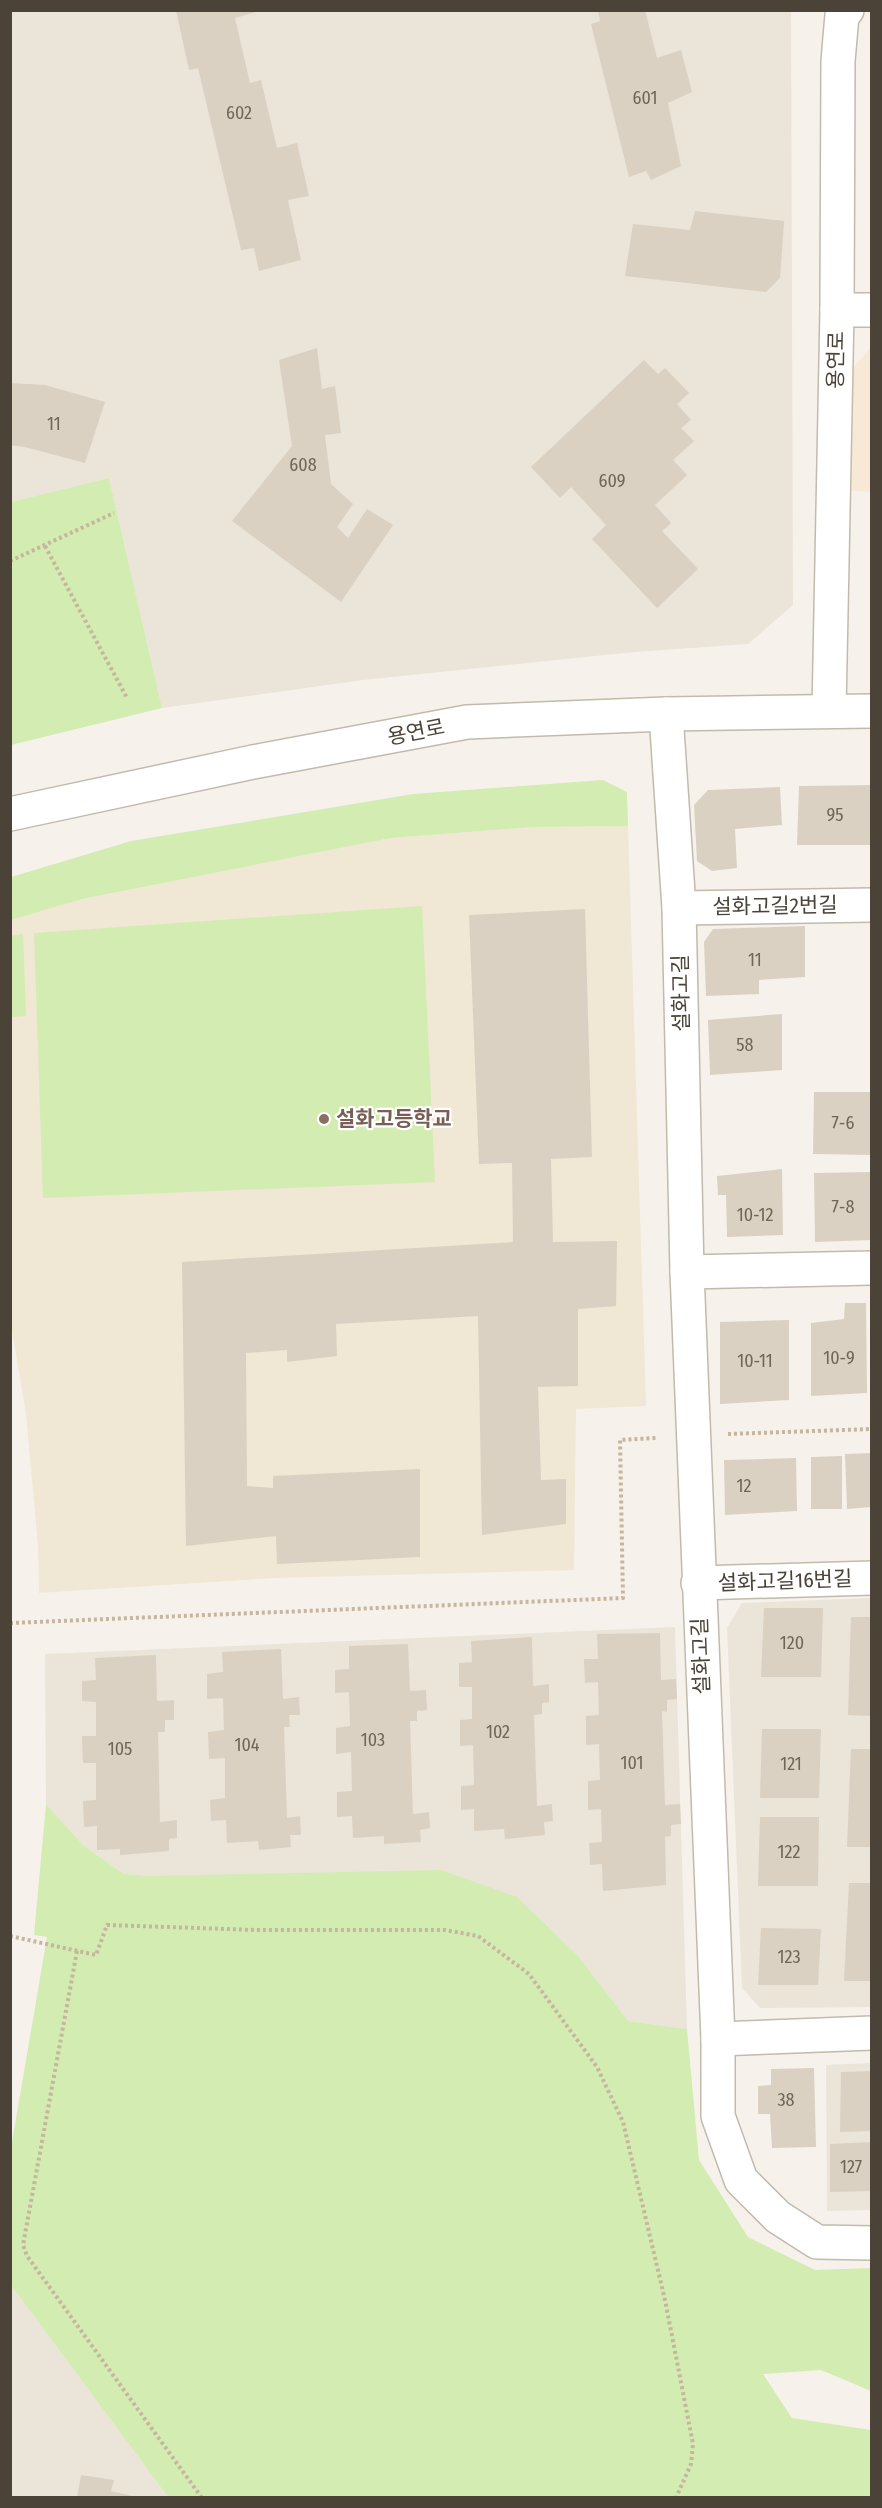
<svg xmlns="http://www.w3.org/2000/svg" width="882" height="2508" viewBox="0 0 882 2508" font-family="'Fira Sans Condensed','Noto Sans KR',sans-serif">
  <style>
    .residential { fill: #eae4d9 }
    .commercial { fill: #f8e9d6 }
    .education { fill: #f0e7d4 }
    .green { fill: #d3ecb2 }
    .building { fill: #dbd1c2 }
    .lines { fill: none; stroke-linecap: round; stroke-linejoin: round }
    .minor-casing { stroke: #c2baac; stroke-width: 36 }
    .tertiary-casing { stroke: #c2baac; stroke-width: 36 }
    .path { stroke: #c5b69d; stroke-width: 4; stroke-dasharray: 3 3; stroke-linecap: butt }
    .minor { stroke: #fff; stroke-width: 33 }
    .tertiary { stroke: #fff; stroke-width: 33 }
    .education-dot { fill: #8d6e63; stroke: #fff; stroke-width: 2 }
    .labels { text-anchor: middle; stroke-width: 4.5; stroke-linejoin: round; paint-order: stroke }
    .number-label { font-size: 18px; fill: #6f665a }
    .street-label { font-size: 21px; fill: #4b4338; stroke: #fff }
    .education-label { font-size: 21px; font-weight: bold; fill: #785e54; stroke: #fff; text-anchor: start }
  </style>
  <rect width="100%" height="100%" fill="#f6f2eb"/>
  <g class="residential">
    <path d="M11,11H791L793,605L748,644L634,652L363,680L162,708L109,478L11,502Z"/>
    <path d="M871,1598V2007L760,2008L742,1988L727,1628L742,1603Z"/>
    <path d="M675,1627L687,2029L628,2021L579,1957L153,1876L124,1874L84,1846L46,1804L45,1654Z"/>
    <path d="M871,2063V2210L827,2211L826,2065Z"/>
    <path d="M11,2285L168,2497L11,2498Z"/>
  </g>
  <path class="commercial" d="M871,347V492L852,491L853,368Z"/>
  <path class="education" d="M628,826L646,1406L576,1409L574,1570L275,1578L39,1593L38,1545L26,1414L10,1318V920L82,899L391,838L534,827Z"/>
  <g class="green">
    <path d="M109,478L162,708L11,745V502Z"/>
    <path d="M603,780L627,792L628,826L534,827L391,838L82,899L11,920V877L131,841L413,794Z"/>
    <path d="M422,906L435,1182L43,1198L34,933Z"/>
    <path d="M23,934L26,1016L11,1017V936Z"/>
    <path d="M46,1804L84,1846L124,1874L153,1876L441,1870L517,1897L579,1957L628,2021L687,2029L699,2160L748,2237L815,2270L871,2268V2391L821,2370L763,2374L792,2418L871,2430V2497H168L11,2285V2148L47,1937L34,1935Z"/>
  </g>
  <g class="building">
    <path d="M176,10H263L235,18L250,83L261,80L277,148L297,143L309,196L288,200L301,260L259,271L254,248L241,250L198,68L189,70Z"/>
    <path d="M598,10H645L657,58L681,50L692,92L668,103L681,166L651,180L646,171L629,177L591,24L600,21Z"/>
    <path d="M695,211L784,221L780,278L766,292L625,276L633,224L690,230Z"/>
    <path d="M317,348L322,389L335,386L341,433L325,435L331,484L353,504L337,527L348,538L367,509L393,525L341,602L232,521L292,446L279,360Z"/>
    <path d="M644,360L658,374L665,368L689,393L677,404L691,420L681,428L694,441L673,460L687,475L655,505L671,523L662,531L698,569L657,608L592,539L606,525L571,487L560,498L531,467Z"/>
    <path d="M10,383L45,385L105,402L85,463L25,447L10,445Z"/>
    <path d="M872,785V845H797L799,786Z"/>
    <path d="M780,787L782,825L735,829L737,868L712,871L697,861L694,805L708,790Z"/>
    <path d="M585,909L592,1157L551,1159L553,1242L617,1241L616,1306L578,1309V1386L538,1387L541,1480L566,1479V1524L482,1535L478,1316L336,1324L337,1356L287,1362V1350L246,1353L247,1486L273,1488V1476L420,1469V1557L277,1564L276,1536L186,1546L182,1262L513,1242L512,1163L479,1164L469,915Z"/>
    <path d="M805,926V977L759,980V994L706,996L704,942L713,929Z"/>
    <path d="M782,1014V1070L710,1075L708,1020Z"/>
    <path d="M814,1092H872V1155L813,1154Z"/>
    <path d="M782,1169L783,1235L727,1237L726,1195H718L717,1176Z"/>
    <path d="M872,1172V1240L815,1242L814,1173Z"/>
    <path d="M845,1303H866L867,1393L811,1396V1323L844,1319Z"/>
    <path d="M789,1320V1400L720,1404V1322Z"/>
    <path d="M872,1453V1507L847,1509L845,1454Z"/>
    <path d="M842,1456V1509H811V1457Z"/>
    <path d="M796,1458L797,1511L725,1515L724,1460Z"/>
    <path d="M764,1608H823L821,1677H761Z"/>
    <path d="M851,1617H872V1716L848,1715Z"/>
    <path d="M660,1633L661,1680L676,1679L677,1699L667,1700V1712L662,1711L665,1805L680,1804L681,1824L671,1825V1836L665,1837L666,1885L603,1891L602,1864L590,1865L589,1843L602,1842L601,1809L588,1810V1781L600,1780L599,1744L586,1745V1716L599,1715L598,1682L585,1683L584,1659H598L597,1634Z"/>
    <path d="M532,1637L533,1686L549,1684V1702L542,1703V1714L534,1715L537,1806L552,1804L553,1821L544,1822L545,1835L505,1839L504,1829L474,1831V1809L461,1810V1786L474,1785L473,1745L460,1746V1720L472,1719V1687H459V1663L472,1662L471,1641Z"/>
    <path d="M408,1644L410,1691L426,1690L427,1710L417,1711V1721H410L413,1814L429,1812L430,1828L420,1830L421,1842L384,1844V1836L353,1838L352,1816L337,1817V1792L352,1791L351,1752L336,1754V1728L350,1726L349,1692L335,1693V1670L349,1669V1646Z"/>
    <path d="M281,1649L283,1699L299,1697L300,1715H289L290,1727H284L287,1818L300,1816L301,1835H290L291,1847L259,1850L258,1841L227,1843L226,1820L211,1821L210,1800L225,1798V1758L209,1759L208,1732L224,1730L223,1698L207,1699V1674L223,1672L222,1652Z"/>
    <path d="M156,1655L157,1701L174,1700V1720H165V1732H158L160,1822L177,1820V1838L169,1839V1851L120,1855V1849L97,1850V1826L84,1827L83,1801L96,1800V1763H83L82,1736H96V1702L82,1701V1681L96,1680L95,1658Z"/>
    <path d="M762,1729H821L819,1798H760Z"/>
    <path d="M851,1749H872V1847H847Z"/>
    <path d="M760,1817H819L818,1886H758Z"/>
    <path d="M849,1883H872V1981H844Z"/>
    <path d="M761,1928L821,1929L818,1985H758Z"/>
    <path d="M814,2068L816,2147L772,2148L770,2114H758V2086L771,2085V2069Z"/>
    <path d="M872,2071V2131L840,2132L841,2072Z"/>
    <path d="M872,2142V2191L830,2192V2144Z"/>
    <path d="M81,2475L114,2480L111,2491L141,2498H77Z"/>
  </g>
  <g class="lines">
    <defs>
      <g id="minor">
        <path d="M837,310H872"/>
        <path d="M829,711L837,310L838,61L842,15L847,10"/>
        <path d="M666,714L679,908L687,1272L718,2039V2116L741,2180L778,2217L817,2242L872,2243"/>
        <path d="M679,908L872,905"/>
        <path d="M687,1272L872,1268"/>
        <path d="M698,1583L872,1578"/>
        <path d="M718,2039L872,2033"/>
      </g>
      <path id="tertiary" d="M10,814L253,762L467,722L666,714L872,711"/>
    </defs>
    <use href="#minor" class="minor-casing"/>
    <use href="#tertiary" class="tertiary-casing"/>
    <g class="path">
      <path d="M45,546L127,698"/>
      <path d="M10,561L114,513"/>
      <path d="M728,1434L872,1429"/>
      <path d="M10,1623L623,1598L620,1440L656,1438"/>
      <path d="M10,1936L96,1955L107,1925L256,1930H445L478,1936L529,1974L597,2067L623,2122L665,2300L693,2444L691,2464L676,2498"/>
      <path d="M77,1951L23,2245L27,2256L202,2498"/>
    </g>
    <use href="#minor" class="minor"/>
    <use href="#tertiary" class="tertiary"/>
  </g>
  <circle class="education-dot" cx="324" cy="1119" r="6"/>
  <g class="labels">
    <g class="number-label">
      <text x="645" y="104">601</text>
      <text x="239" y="119">602</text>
      <text x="54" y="430">11</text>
      <text x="303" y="471">608</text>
      <text x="612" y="487">609</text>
      <text x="835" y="821">95</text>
      <text x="755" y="966">11</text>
      <text x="745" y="1051">58</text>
      <text x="843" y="1129">7-6</text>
      <text x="843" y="1213">7-8</text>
      <text x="755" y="1221">10-12</text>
      <text x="839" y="1364">10-9</text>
      <text x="755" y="1367">10-11</text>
      <text x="744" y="1492">12</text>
      <text x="792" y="1649">120</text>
      <text x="498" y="1738">102</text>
      <text x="373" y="1746">103</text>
      <text x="247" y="1751">104</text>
      <text x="120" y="1755">105</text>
      <text x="632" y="1769">101</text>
      <text x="791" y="1770">121</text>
      <text x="789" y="1858">122</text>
      <text x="789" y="1963">123</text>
      <text x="786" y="2106">38</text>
      <text x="851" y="2173">127</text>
    </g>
    <g class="street-label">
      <text transform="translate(836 360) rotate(-89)" y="7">용연로</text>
      <text transform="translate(416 732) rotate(-11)" y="7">용연로</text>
      <text transform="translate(775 906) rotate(-1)" y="7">설화고길2번길</text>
      <text transform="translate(681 993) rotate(-91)" y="7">설화고길</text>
      <text transform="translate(785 1581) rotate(-2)" y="7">설화고길16번길</text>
      <text transform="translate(701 1656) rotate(-92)" y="7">설화고길</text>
    </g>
    <g class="education-label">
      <text x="336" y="1126">설화고등학교</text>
    </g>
  </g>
  <rect width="882" height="2508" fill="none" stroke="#4b4338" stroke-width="24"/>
</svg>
